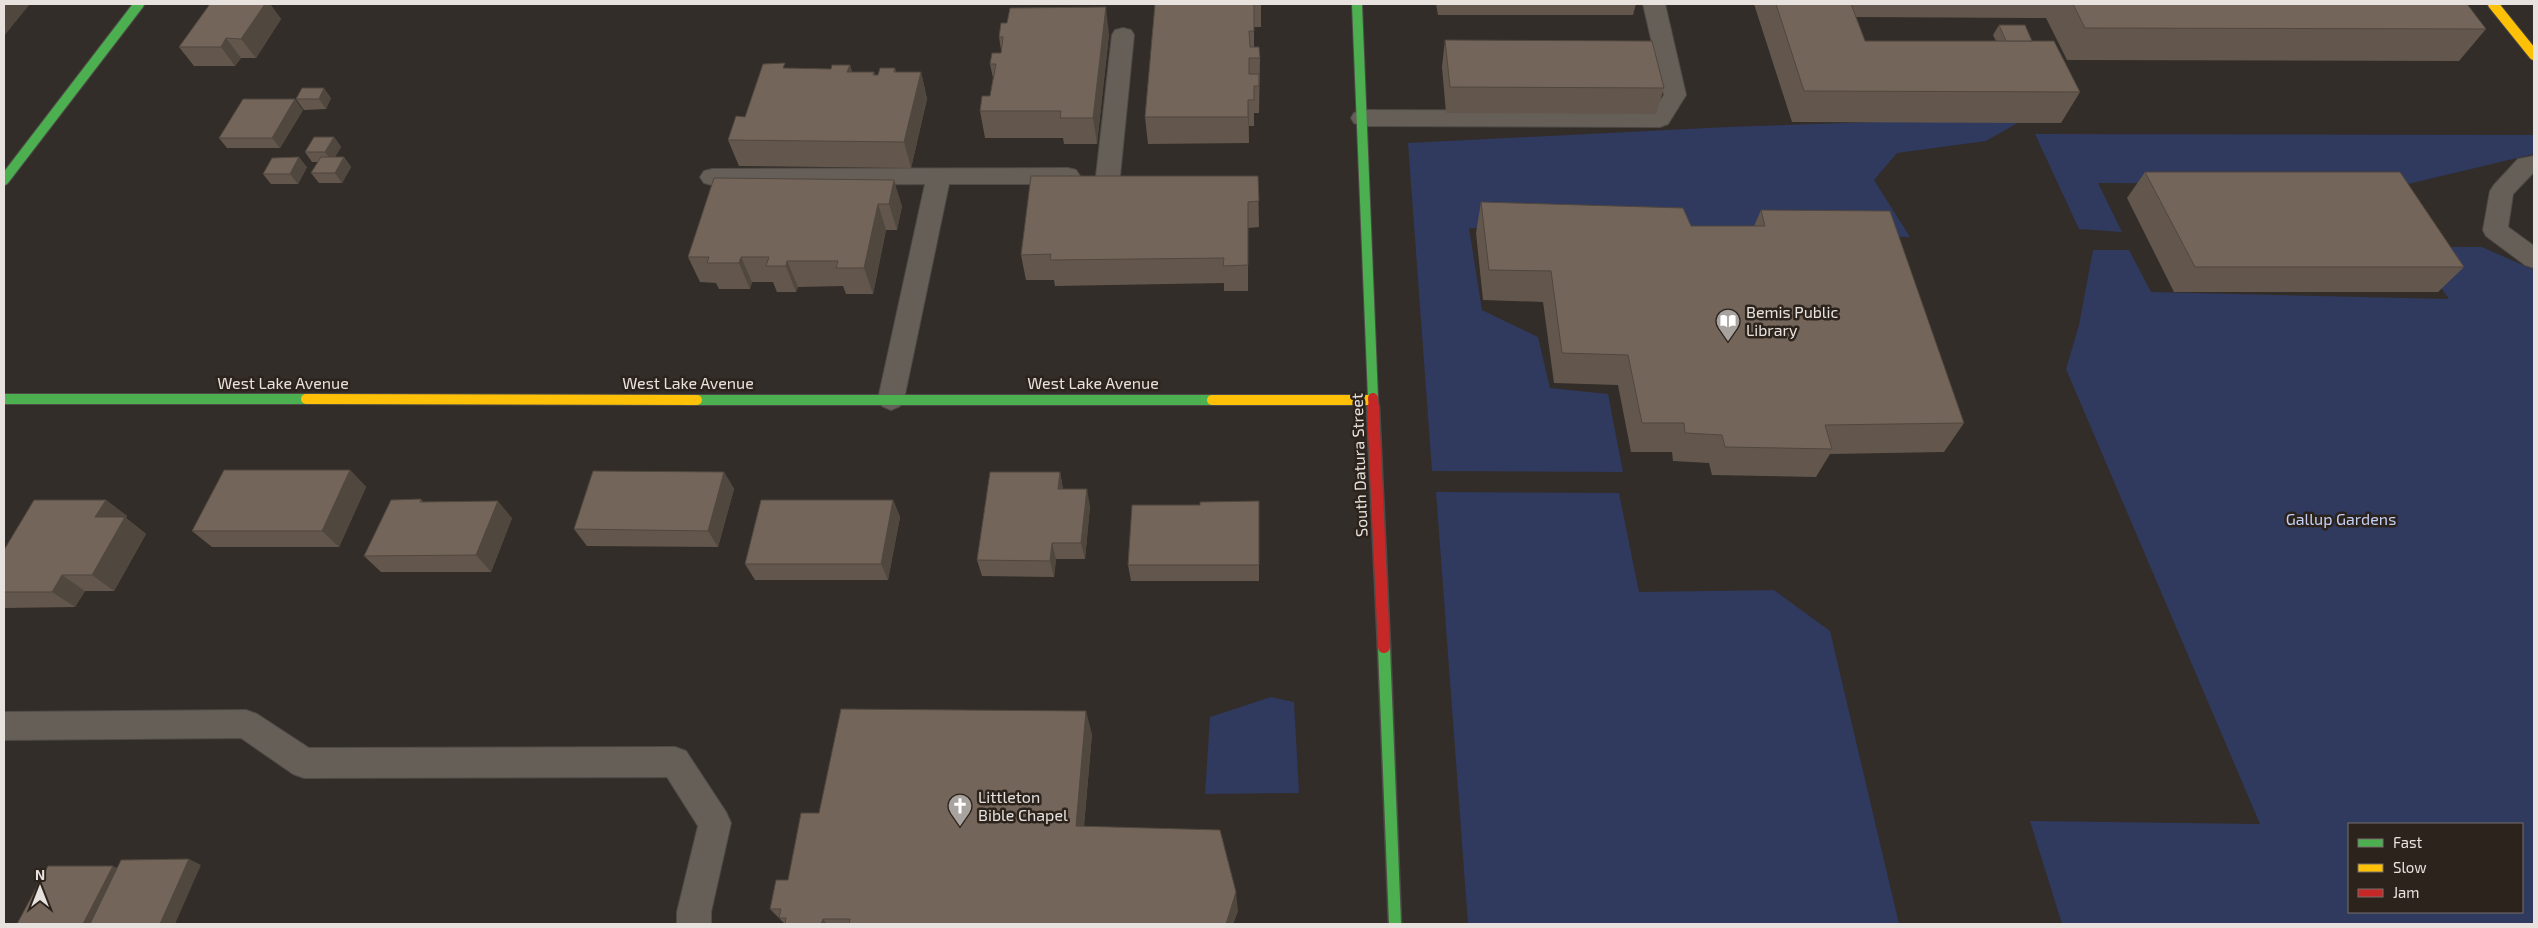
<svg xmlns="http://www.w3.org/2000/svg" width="2538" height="928" viewBox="0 0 2538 928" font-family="'Exo 2',sans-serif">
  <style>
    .green { fill: #30395e; fill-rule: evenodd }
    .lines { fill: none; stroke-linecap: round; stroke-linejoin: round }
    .lane-casing { stroke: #4e4a46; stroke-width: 2 }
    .fast-far1-casing { stroke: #4e4a46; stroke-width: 12 }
    .fast-casing { stroke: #4e4a46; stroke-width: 15 }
    .slow-casing { stroke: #4e4a46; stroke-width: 12 }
    .jam-far1-casing { stroke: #4e4a46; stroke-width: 12 }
    .jam-casing { stroke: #4e4a46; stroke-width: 15 }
    .lane { fill: #665f58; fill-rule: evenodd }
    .fast-far1 { stroke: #4caf50; stroke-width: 10 }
    .fast { stroke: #4caf50; stroke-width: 12 }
    .slow { stroke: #ffc107; stroke-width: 10 }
    .jam-far1 { stroke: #c62828; stroke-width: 10 }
    .jam { stroke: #c62828; stroke-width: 12 }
    .wall { fill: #63574d }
    .shaded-wall { fill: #50473e }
    .building { fill: #736559; stroke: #50473e }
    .labels { text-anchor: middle; stroke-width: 5; stroke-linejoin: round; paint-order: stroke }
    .poi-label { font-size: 16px; fill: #e8e2de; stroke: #2b231c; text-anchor: start }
    .street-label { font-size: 16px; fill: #e8e2de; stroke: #2b231c }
    .park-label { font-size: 16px; fill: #c5d0f5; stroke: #2b231c }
  </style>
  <rect width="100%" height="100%" fill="#322d28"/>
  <g class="green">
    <path d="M2028,117L1986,141L1897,153L1874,180L1910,237L1469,228L1482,310L1538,337L1550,388L1608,394L1623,472L1432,471L1408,143L1727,127Z"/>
    <path d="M2035,134L2534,135V154L2408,184L2098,183L2122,232L2079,229Z"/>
    <path d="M2412,247H2482L2534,270V924H2062L2030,821L2260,824L2066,369L2079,325L2093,250H2129L2151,292L2449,299ZM2349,824H2522V912H2349Z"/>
    <path d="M1436,492L1619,493L1639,592L1774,590L1830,631L1899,924H1468Z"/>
    <path d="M1271,697L1294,702L1299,793L1205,794L1210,717Z"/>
  </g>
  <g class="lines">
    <defs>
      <g id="lane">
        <path d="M1643,4H1665L1686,95L1668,124L1660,127L1362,126L1354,123L1351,118L1354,113L1362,110L1653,111L1664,95Z"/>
        <path d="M1123,28L1131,30L1134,35L1120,176L1116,182L1108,184L1100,182L1096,176L1112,35L1115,30Z"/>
        <path d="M2534,156V172L2513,194L2508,227L2534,246V268L2525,265L2486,236L2483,230L2490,191L2494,185L2518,159Z"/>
        <path d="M1068,168L1076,170L1080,176L1076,182L1068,184H949L904,399L900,406L891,410L882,406L878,399L925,184L712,185L704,183L700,177L704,171L712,169Z"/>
        <path d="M246,710L257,714L309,748L675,747L686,751L726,812L731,823L711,912V924H677V912L698,826L667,777L304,778L293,774L241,738L4,740V712Z"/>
      </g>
      <g id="fast-far1">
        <path d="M1357,4L1373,398"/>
        <path d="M4,180L139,4"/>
        <path d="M4,399H306"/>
        <path d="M697,400H1212"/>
      </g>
      <path id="fast" d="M1384,647L1395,924"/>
      <g id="slow">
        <path d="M2493,4L2534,55"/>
        <path d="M306,399L697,400"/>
        <path d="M1212,400H1372"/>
      </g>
      <path id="jam-far1" d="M1373,398L1374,409"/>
      <path id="jam" d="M1373,408L1384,647"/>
    </defs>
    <use href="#lane" class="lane-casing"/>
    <use href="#fast-far1" class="fast-far1-casing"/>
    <use href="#fast" class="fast-casing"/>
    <use href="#slow" class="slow-casing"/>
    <use href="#jam-far1" class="jam-far1-casing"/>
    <use href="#jam" class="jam-casing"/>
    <use href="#lane" class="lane"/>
    <use href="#fast-far1" class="fast-far1"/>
    <use href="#fast" class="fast"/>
    <use href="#slow" class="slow"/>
    <use href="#jam-far1" class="jam-far1"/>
    <use href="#jam" class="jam"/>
  </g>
  <g class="wall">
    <path d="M210,4H270L281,19L256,58H241L235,66H194L179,47Z"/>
    <path d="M1155,4H1261V27H1254V47L1260,58L1259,113H1254V126H1249V143L1148,144L1145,117Z"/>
    <path d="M1436,4H1636L1633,15H1438Z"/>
    <path d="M1754,4H2467L2486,29L2459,61L2067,60L2046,18L1856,17L1865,41H1996L1993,35L1999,25L2032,41L2080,92L2061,123L1792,122Z"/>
    <path d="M1109,34L1097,144H1064L1063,138H985L980,111L990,96L993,78L990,64L1001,53V50L999,37Z"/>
    <path d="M1445,40L1664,88L1656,114L1446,113L1442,67Z"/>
    <path d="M850,65L852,72H874L875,75H878L895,68L896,72H921L927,99L911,168L739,166L728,140L745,117L787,68L831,69Z"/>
    <path d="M331,98L326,109L304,110L296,99Z"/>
    <path d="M303,110L280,148H227L219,138Z"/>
    <path d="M334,137L341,147L335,157H344L351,167L342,183H319L311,173L318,162H312L305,152Z"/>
    <path d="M307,167L298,184H271L263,174Z"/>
    <path d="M2145,172L2464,267L2438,292H2174L2127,198Z"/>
    <path d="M1258,176L1259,227L1248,228V291H1224V283L1055,286L1054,280H1026L1021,255Z"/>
    <path d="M714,178L902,206L897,230H886L873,294H846L843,286L798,287L796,292H777L773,282H752L750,289H719L716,283L700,282L688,257Z"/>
    <path d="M1481,202L1691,226H1754L1761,210L1964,423L1944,452L1830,454L1816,477L1712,475L1709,463L1673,461L1672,452H1631L1618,385L1554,383L1543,302L1483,300L1476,233Z"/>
    <path d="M350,470L366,487L339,547H212L192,531Z"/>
    <path d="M724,472L734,489L718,547L587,546L574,529Z"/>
    <path d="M1060,472L1063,489L1090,506L1085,559H1056L1054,577L982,576L977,560Z"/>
    <path d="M421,499L423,502L512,518L491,572H381L364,556Z"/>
    <path d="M106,500L127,516L126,518L146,534L114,591H85L75,607L4,608V550Z"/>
    <path d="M893,500L900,517L888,580H755L745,564Z"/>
    <path d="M1259,501V581H1131L1128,565Z"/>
    <path d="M1092,734L1084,826L1238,911L1233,924H785L770,909L788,880L819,813Z"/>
  </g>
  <g class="shaded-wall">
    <path d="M4,4H30L4,36Z"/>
    <path d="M265,4H270L281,19L256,58L241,39Z"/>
    <path d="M1106,7L1109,34L1097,144L1093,118Z"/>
    <path d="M226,38L241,58L235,66L221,47Z"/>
    <path d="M850,65L858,92L847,72Z"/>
    <path d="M921,72L927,99L911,168L904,142Z"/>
    <path d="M324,88L331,98L326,109L319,99Z"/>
    <path d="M295,99L303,110L280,148L272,138Z"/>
    <path d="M1248,100L1249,126V143L1248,117Z"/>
    <path d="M334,137L341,147L332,162L325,152Z"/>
    <path d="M299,157L307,167L298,184L290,174Z"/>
    <path d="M344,157L351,167L342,183L335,173Z"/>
    <path d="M894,180L902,206L897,230L889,204Z"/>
    <path d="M878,204L886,230L873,294L864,268Z"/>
    <path d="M741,257L752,282L750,289L739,263Z"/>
    <path d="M787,261L798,287L796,292L786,266Z"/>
    <path d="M350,470L366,487L339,547L322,531Z"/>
    <path d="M724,472L734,489L718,547L708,531Z"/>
    <path d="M1060,472L1063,489H1058Z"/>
    <path d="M1087,489L1090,506L1085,559L1081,543Z"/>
    <path d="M106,500L127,516L126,518L146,534L114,591L92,575L95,517Z"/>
    <path d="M893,500L900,517L888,580L881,564Z"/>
    <path d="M498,501L512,518L491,572L476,555Z"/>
    <path d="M1052,543L1056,559L1054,577L1050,561Z"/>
    <path d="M62,575L85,591L75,607L52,592Z"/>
    <path d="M1086,711L1092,734L1082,846L1076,826Z"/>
    <path d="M189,859L201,865L175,924H160Z"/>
    <path d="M113,866L126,872L100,924H83Z"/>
    <path d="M1236,892L1238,911L1233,924H1226Z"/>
    <path d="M823,919L827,924H821Z"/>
  </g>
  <g class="building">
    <path d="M210,4H265L241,39L226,38L221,47H179Z"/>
    <path d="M1155,4H1254V31H1249L1250,47H1259L1260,58H1249V74H1259V86H1254V100H1248V117H1145Z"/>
    <path d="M1776,4H1851L1865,41H2054L2080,92L1804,91Z"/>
    <path d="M2073,4H2467L2486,29L2085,28Z"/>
    <path d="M1106,7L1093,118H1060L1061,111H980L982,96H990L996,64H990L992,53H1001L1003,37H999L1001,23H1007L1010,8Z"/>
    <path d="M1999,25H2025L2032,41H2006Z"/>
    <path d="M1445,40L1652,41L1664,88L1450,87Z"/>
    <path d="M785,63L783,68L831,69L832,65H850L847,72H874L873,75H878L880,68H895L894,72H921L904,142L728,140L736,116L745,117L763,64Z"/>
    <path d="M302,88H324L319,99H296Z"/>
    <path d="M243,99H295L272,138H219Z"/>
    <path d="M314,137H334L325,152H305Z"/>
    <path d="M299,157L290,174H263L272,158Z"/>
    <path d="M321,157H344L335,173H311Z"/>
    <path d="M2145,172H2400L2464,267H2195Z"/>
    <path d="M1031,176H1258L1259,201L1248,202V265L1223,266L1224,258L1050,260L1051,254L1021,255Z"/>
    <path d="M714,178L894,180L889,204H878L864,268H836L838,261H787L786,266H766L769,257H741L739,263H707L709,257H688Z"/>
    <path d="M1481,202L1683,208L1691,226H1765L1761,210L1890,211L1964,423L1825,425L1832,449L1725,447L1722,435L1685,433L1684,423H1642L1628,355L1562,353L1551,271L1489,270Z"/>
    <path d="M224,470H350L322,531H192Z"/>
    <path d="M593,471L724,472L708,531L574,529Z"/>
    <path d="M990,472H1060L1058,489H1087L1081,543H1052L1050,561L977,560Z"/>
    <path d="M421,499L420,502L498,501L476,555L364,556L391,500Z"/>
    <path d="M34,500H106L95,517H125L92,575H62L52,592H4V550Z"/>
    <path d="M761,500H893L881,564H745Z"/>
    <path d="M1259,501V565H1128L1132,505H1200V502Z"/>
    <path d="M841,709L1086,711L1076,826L1220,830L1236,892L1226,924H849L850,919H823L821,924H785L786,918H779L781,909H770L776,880H788L801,813H819Z"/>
    <path d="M189,859L160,924H90L121,860Z"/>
    <path d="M48,866H113L83,924H17Z"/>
  </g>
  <defs>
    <symbol id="library-pin" viewBox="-11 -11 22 30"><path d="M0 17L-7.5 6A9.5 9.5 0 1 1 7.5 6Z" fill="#a8a39e" stroke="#2b231c"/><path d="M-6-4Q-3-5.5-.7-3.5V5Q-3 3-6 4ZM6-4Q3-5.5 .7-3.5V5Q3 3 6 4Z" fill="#fff"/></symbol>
    <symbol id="church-pin" viewBox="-11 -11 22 30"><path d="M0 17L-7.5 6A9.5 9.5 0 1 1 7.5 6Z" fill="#a8a39e" stroke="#2b231c"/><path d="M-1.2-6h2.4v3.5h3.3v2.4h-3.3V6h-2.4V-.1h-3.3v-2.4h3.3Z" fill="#fff"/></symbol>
  </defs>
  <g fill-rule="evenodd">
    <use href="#library-pin" x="1714" y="307" width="28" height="38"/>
    <use href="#church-pin" x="946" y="792" width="28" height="38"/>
  </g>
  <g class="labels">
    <g class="poi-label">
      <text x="1746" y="318">Bemis Public<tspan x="1746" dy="18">Library</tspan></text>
      <text x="978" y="803">Littleton<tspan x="978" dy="18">Bible Chapel</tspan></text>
    </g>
    <g class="street-label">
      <text x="283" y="389">West Lake Avenue</text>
      <text x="688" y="389">West Lake Avenue</text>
      <text x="1093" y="389">West Lake Avenue</text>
      <text transform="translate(1359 465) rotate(-92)" y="6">South Datura Street</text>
    </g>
    <g class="park-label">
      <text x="2341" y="525">Gallup Gardens</text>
    </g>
  </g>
  <rect width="2538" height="928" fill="none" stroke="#e8e2de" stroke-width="10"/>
  <rect x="2348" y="823" width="175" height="90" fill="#2b231c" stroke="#776f6a"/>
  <rect x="2358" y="839" width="25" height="8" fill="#4caf50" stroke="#776f6a"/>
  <text x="2393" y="848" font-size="15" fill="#e8e2de">Fast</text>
  <rect x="2358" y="864" width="25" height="8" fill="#ffc107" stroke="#776f6a"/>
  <text x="2393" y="873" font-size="15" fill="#e8e2de">Slow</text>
  <rect x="2358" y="889" width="25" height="8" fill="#c62828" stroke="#776f6a"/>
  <text x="2393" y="898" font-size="15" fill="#e8e2de">Jam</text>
  <g transform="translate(40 888)" stroke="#2b231c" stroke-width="4" paint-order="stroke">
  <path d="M0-4L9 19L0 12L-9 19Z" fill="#e8e2de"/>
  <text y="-8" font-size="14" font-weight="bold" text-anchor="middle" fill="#e8e2de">N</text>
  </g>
</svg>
